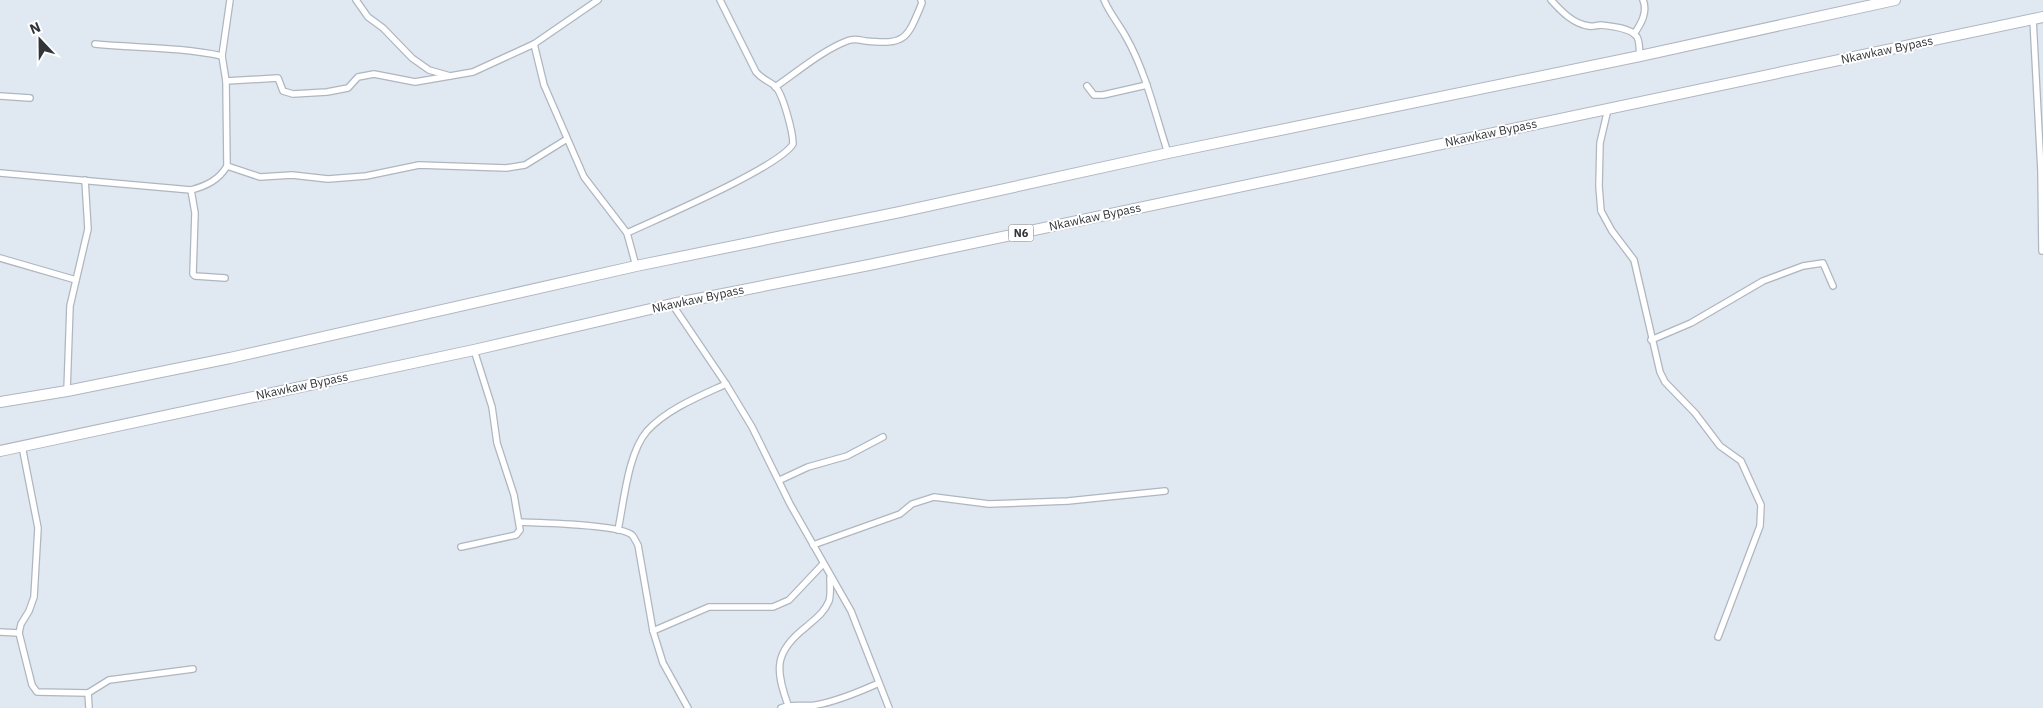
<svg xmlns="http://www.w3.org/2000/svg" width="2043" height="708" viewBox="0 0 2043 708" font-family="'IBM Plex Sans',sans-serif">
  <style>
    .lines { fill: none; stroke-linecap: round; stroke-linejoin: round }
    .minor-casing { stroke: #afb6c0; stroke-width: 8 }
    .trunk-casing { stroke: #afb6c0; stroke-width: 12 }
    .minor { stroke: #fff; stroke-width: 5.5 }
    .trunk { stroke: #fff; stroke-width: 10 }
    .labels { text-anchor: middle; stroke-width: 4; stroke-linejoin: round; paint-order: stroke }
    .shield { fill: #fff; stroke: #6f7174; stroke-width: 1 }
    .shield-label { font-size: 11px; font-weight: bold; fill: #313438 }
    .street-label { font-size: 12px; fill: #313438; stroke: #fff }
  </style>
  <rect width="100%" height="100%" fill="#e0e8f2"/>
  <g class="lines">
    <defs>
      <g id="minor">
        <path d="M356,0L368,17L383,28L412,58L429,70L450,76L473,72L534,44"/>
        <path d="M598,0L534,44L544,85L584,177L627,233L636,266"/>
        <path d="M1104,0C1110,14 1119,24 1126,37C1146,72 1155,114 1168,153"/>
        <path d="M1551,0C1561,11 1573,24 1589,26C1593,27 1597,25 1601,25C1610,26 1632,28 1637,37C1640,42 1639,50 1640,56"/>
        <path d="M2033,19L2041,171L2042,251"/>
        <path d="M1634,34C1641,24 1648,12 1643,0"/>
        <path d="M95,44C137,48 181,47 222,56"/>
        <path d="M226,81L278,78L283,91L293,94L327,92L348,88L358,77L374,74L415,82L450,76"/>
        <path d="M1087,86L1094,95H1103L1147,85"/>
        <path d="M775,87C797,72 823,50 847,41C854,38 859,40 866,41C906,45 907,39 922,3L921,0"/>
        <path d="M0,96L30,98"/>
        <path d="M1608,109L1600,143L1599,186L1601,211L1612,231L1634,260L1660,372L1665,382L1695,413L1720,446L1741,461L1761,505L1760,526L1718,637"/>
        <path d="M227,166L260,177L292,175L328,179L366,176L419,165L506,168L525,165L567,139"/>
        <path d="M0,173L191,190C206,186 219,180 227,166L226,81L222,56L230,0"/>
        <path d="M191,190L195,213L193,274L195,276L225,278"/>
        <path d="M627,233C659,218 778,168 793,144C793,132 783,94 775,86C769,81 763,80 756,72L720,0"/>
        <path d="M0,258L76,280"/>
        <path d="M672,304L726,384L752,427L790,504L851,611L889,708"/>
        <path d="M1651,340L1691,323L1763,281L1803,266L1823,263L1833,286"/>
        <path d="M67,391L70,306L88,229L85,180"/>
        <path d="M22,446L38,528L34,597L29,611L21,624L19,633L32,685L37,692L88,693L109,680L193,669"/>
        <path d="M780,480L808,467L847,456L883,437"/>
        <path d="M519,522C538,523 620,524 632,535C634,537 636,542 638,545L653,631L663,663L688,708"/>
        <path d="M618,530C624,501 628,453 647,431C667,409 700,396 726,384"/>
        <path d="M813,545L900,514L912,504L934,497L989,504L1068,501L1165,491"/>
        <path d="M461,547L516,535L520,530L514,495L497,443L492,407L474,350"/>
        <path d="M653,631L709,607H773L789,600L823,564"/>
        <path d="M0,632L19,633"/>
        <path d="M88,693L89,708"/>
        <path d="M788,705C775,669 774,652 806,627C815,619 824,613 829,601C831,595 830,585 830,578"/>
        <path d="M781,708C792,703 804,707 816,705C838,701 859,692 879,683"/>
      </g>
      <g id="trunk">
        <path d="M0,402L67,391L230,358L636,266L900,212L1168,153L1640,56L1895,0"/>
        <path d="M0,451L474,350L672,304L869,265L2043,17"/>
      </g>
    </defs>
    <use href="#minor" class="minor-casing"/>
    <use href="#trunk" class="trunk-casing"/>
    <use href="#minor" class="minor"/>
    <use href="#trunk" class="trunk"/>
  </g>
  <g class="labels">
    <rect class="shield" x="1008.5" y="224.5" width="25" height="17" rx="4"/>
    <g class="shield-label">
      <text x="1021" y="237">N6</text>
    </g>
    <g class="street-label">
      <text transform="translate(1887 50) rotate(-12)" y="4">Nkawkaw Bypass</text>
      <text transform="translate(1491 133) rotate(-12)" y="4">Nkawkaw Bypass</text>
      <text transform="translate(1095 217) rotate(-12)" y="4">Nkawkaw Bypass</text>
      <text transform="translate(698 299) rotate(-12)" y="4">Nkawkaw Bypass</text>
      <text transform="translate(302 386) rotate(-12)" y="4">Nkawkaw Bypass</text>
    </g>
  </g>
  <g transform="translate(40 40) rotate(338)" stroke="#ffffff" stroke-width="4" paint-order="stroke">
  <path d="M0-4L9 19L0 12L-9 19Z" fill="#313438"/>
  <text y="-8" font-size="14" font-weight="bold" text-anchor="middle" fill="#313438">N</text>
  </g>
</svg>
